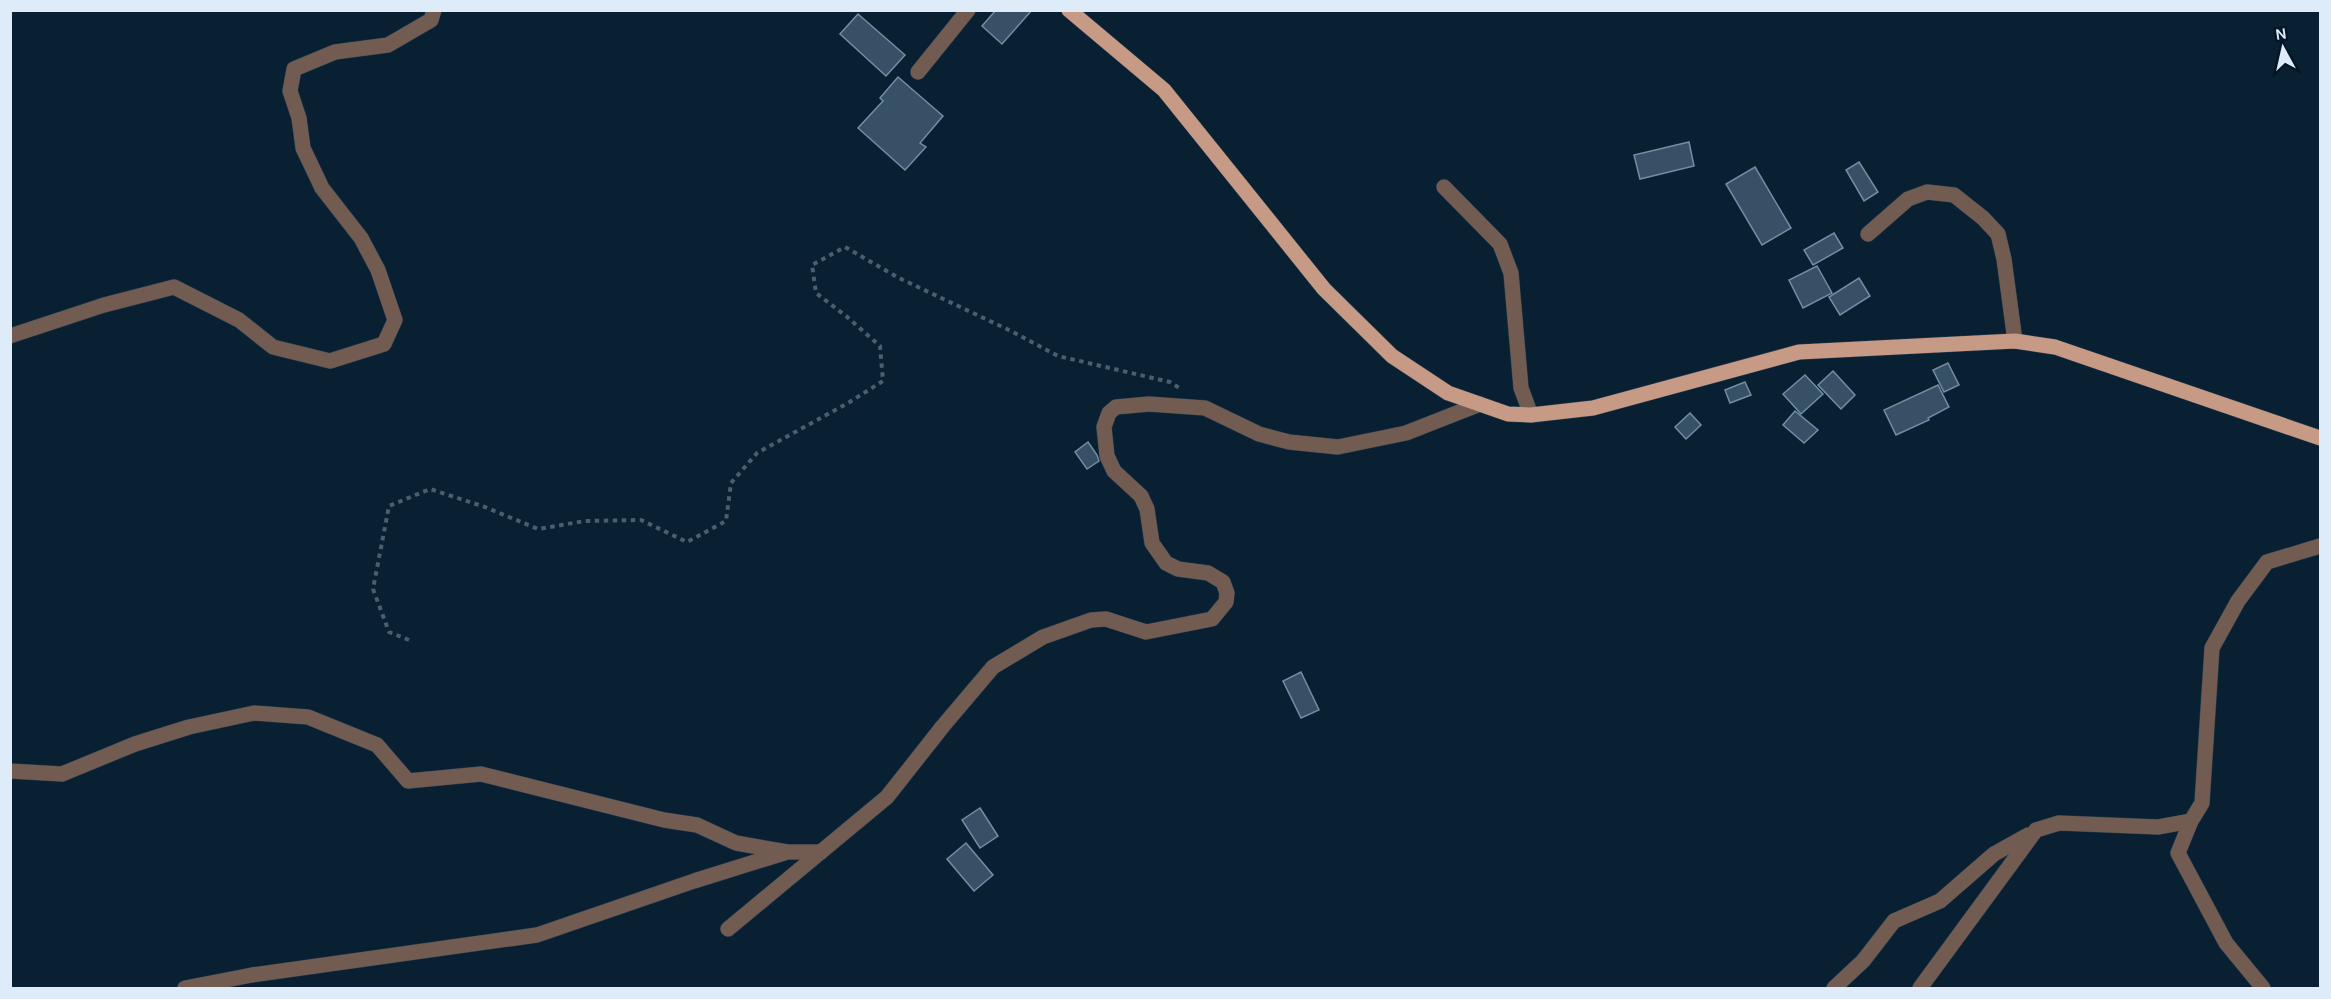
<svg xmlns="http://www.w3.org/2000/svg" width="2331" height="999" viewBox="0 0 2331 999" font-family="Karla,sans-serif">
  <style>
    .building { fill: #385065; stroke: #728da4; stroke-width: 1.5 }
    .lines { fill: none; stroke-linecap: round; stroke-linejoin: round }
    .minor-casing { stroke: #263d4e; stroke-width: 16 }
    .major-casing { stroke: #263d4e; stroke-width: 16 }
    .path { stroke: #495e6f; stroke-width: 4; stroke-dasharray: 4.5 4.5; stroke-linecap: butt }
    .minor { stroke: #725c52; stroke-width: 15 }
    .major { stroke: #c79a86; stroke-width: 15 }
  </style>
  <rect width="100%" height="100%" fill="#082032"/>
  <g class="building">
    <path d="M996,10H1032L1002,44L982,26Z"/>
    <path d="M858,14L905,55L886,76L840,34Z"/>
    <path d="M898,77L943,116L920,143L926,147L905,170L858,128L883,101L880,98Z"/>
    <path d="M1689,142L1694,166L1640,179L1634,155Z"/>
    <path d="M1859,162L1878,192L1864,201L1846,170Z"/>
    <path d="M1755,167L1791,228L1762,245L1726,184Z"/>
    <path d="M1834,233L1843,248L1813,265L1804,250Z"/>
    <path d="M1817,266L1832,293L1803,308L1789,280Z"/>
    <path d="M1859,278L1870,296L1840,315L1829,297Z"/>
    <path d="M1948,363L1959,385L1944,392L1933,370Z"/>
    <path d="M1833,371L1855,395L1841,409L1818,385Z"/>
    <path d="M1805,375L1823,394L1801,414L1783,394Z"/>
    <path d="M1745,382L1751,395L1730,403L1725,390Z"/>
    <path d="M1938,385L1949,407L1928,418L1929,420L1896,435L1884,410Z"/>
    <path d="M1795,411L1818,430L1804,443L1783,425Z"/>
    <path d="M1690,413L1701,425L1686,439L1675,427Z"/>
    <path d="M1088,442L1097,455L1099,461L1087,469L1075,452Z"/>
    <path d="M1301,672L1319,710L1301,718L1283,681Z"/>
    <path d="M980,808L998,836L980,848L962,820Z"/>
    <path d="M966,843L993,875L974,891L947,859Z"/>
  </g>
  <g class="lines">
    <defs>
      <g id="minor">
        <path d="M918,72L968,10"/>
        <path d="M1444,187L1500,244L1511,273L1521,388L1531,415"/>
        <path d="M1868,234L1908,199L1927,192L1954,195L1983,218L1998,234L2004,259L2015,341"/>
        <path d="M10,336L104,305L174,287L239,320L273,347L330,361L384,344L395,320L378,270L361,238L322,188L303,148L299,118L290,91L294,69L335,52L388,45L431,20L434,10"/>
        <path d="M10,771L62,774L135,744L189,727L254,713L308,717L377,745L408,781L481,774L664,820L697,825L736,843L787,852H821"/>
        <path d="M728,929L887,797L943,726L993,667L1043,637L1091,620L1106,619L1146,632L1212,619L1226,602L1227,593L1223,582L1208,573L1178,569L1166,563L1152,543L1147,509L1141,496L1114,471L1107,456L1104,427L1109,413L1116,407L1149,404L1205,408L1259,434L1289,442L1338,447L1406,433L1480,404"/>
        <path d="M185,988L252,975L537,935L694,881L784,853"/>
        <path d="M1834,988L1863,961L1894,921L1940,901L1994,854L2028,835"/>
        <path d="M1920,988L2036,830L2059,823L2158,827L2191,821"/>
        <path d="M2263,988L2226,943L2178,853L2191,821L2202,803L2212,648L2238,601L2267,562L2320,546"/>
      </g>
      <path id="major" d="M1069,10L1164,90L1324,289L1392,356L1448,393L1508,414L1531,415L1593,408L1799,352L2015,341L2055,347L2320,438"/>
    </defs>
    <use href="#minor" class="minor-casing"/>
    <use href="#major" class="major-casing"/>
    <path class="path" d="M409,640L389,632L373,589L389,506L430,489L485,507L538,529L585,521L641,520L687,542L726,521L731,483L757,453L848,403L883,381L880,346L846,316L816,293L812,265L845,247L899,278L1011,331L1058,356L1170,382L1181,389"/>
    <use href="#minor" class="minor"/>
    <use href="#major" class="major"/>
  </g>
  <rect width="2331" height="999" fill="none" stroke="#deecf9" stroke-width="24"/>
  <g transform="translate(2283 48) rotate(352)" stroke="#011628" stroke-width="4.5" paint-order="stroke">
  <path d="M0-4.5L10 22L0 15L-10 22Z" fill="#deecf9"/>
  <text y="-9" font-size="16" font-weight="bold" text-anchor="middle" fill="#deecf9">N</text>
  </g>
</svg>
